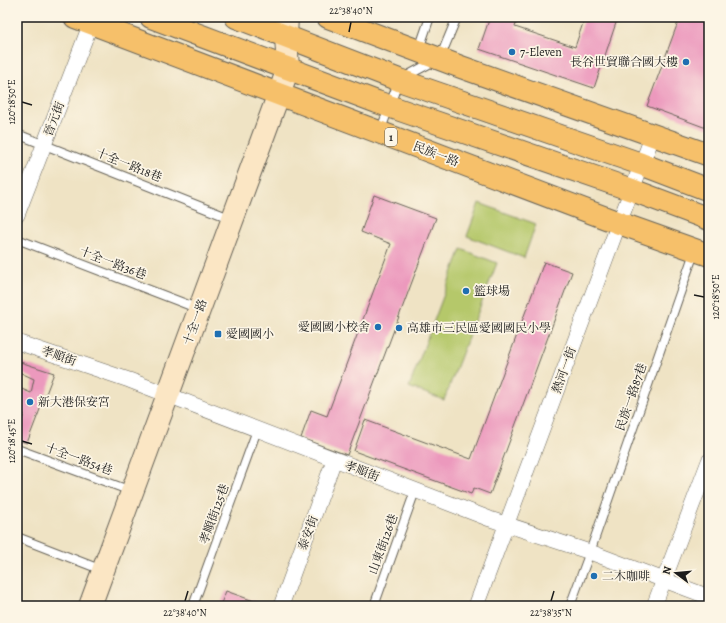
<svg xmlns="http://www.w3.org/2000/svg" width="726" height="623" viewBox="0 0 726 623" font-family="Alegreya,'Noto Serif TC',serif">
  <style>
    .green { fill: #b5c86b; stroke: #687244 }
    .building { fill: #ec99bd }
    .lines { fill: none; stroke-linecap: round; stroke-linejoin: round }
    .lane-casing { stroke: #666257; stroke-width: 10 }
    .street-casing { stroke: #666257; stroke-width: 16 }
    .secondary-casing { stroke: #666257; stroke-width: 24 }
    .primary-casing { stroke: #666257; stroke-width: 24 }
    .lane { stroke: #fff; stroke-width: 8 }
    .street { stroke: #fff; stroke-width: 15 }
    .secondary { stroke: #fbe6c4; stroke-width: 22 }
    .primary { stroke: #f6c06b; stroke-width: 22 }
    .ticks { fill: none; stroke: #1c1c1c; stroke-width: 1.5 }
    .poi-dot { fill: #1f6fb2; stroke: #fcf5e5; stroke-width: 1.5 }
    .labels { text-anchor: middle; stroke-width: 3.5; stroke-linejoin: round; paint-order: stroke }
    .shield { fill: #fcf5e5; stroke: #5f5d58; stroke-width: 1 }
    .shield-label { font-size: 11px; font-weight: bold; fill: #1c1c1c }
    .poi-label { font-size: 12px; fill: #1c1c1c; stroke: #fcf5e5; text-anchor: start }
    .street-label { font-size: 12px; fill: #1c1c1c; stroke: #fcf5e5 }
    .neatline { fill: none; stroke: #1c1c1c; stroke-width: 1.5 }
    .ticks-label { font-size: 10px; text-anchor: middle; fill: #1c1c1c }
  </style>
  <rect width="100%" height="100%" fill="#fcf5e5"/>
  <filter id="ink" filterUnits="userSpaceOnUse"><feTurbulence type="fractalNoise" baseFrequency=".025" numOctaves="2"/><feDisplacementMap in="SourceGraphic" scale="8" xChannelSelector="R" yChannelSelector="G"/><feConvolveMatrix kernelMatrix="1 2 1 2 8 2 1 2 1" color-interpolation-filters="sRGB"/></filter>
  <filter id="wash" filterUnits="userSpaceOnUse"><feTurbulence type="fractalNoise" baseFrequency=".012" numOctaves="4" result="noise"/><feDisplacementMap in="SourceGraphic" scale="16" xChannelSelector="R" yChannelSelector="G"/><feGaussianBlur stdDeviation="0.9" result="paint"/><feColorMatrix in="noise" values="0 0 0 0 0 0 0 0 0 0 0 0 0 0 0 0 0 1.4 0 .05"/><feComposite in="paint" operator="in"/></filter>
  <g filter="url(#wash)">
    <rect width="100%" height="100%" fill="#efe3c4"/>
    <g class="green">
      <path d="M479,203L536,224L524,258L467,236Z"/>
      <path d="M461,249L497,263L444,400L409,387Z"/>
    </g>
    <g id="blocks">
      <g class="building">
        <path d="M490,17H518L515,27L575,47L585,17H618L594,88L479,49Z"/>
        <path d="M680,17H709V129L647,106Z"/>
        <path d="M374,195L436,218L347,455L301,438L311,410L327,416L391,244L361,232Z"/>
        <path d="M544,262L572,272L490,494L474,488L471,494L354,451L365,420L471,459Z"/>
        <path d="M17,361L54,373L27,443L17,440V427L20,425L24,414L17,412V387L31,393L34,379L19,372L17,377Z"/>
        <path d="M226,591L265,605L264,606H220Z"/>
      </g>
    </g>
  </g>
  <g filter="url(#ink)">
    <use href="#blocks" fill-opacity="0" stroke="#666257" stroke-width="1"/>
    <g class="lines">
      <defs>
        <g id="lane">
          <path d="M419,49L430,17"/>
          <path d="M380,132L399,80L440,58L457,17"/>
          <path d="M17,134L232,219"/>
          <path d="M17,239L199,309"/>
          <path d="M17,449L131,491"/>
          <path d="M17,537L102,570"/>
          <path d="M193,606L257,430"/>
          <path d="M374,606L415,491"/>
          <path d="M570,606L590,552L695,250"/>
        </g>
        <g id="street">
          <path d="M17,215L91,23"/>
          <path d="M17,342L129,380L490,519L590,552L709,597"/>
          <path d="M281,606L334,460"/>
          <path d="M476,606L619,223L653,135"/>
          <path d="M654,606L709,461"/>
        </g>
        <path id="secondary" d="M90,606L288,69L286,36L287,17"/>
        <g id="primary">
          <path d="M75,17L619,223L709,255"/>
          <path d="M151,17L377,102L632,190L709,219"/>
          <path d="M236,17L399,80L641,164L709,190"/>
          <path d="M328,17L461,67L709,155"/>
        </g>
      </defs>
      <use href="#lane" class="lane-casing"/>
      <use href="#street" class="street-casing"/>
      <use href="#secondary" class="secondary-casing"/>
      <use href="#primary" class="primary-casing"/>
      <use href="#lane" class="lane"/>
      <use href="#street" class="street"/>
      <use href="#secondary" class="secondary"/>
      <use href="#primary" class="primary"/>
    </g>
  </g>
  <path class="ticks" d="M349,32L351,22M22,102L32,105M694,295L704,297M22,441L32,444M185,601L188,591M551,601L554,591"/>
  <g class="poi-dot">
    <circle cx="512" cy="52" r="4"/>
    <circle cx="686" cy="62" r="4"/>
    <circle cx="466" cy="291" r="4"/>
    <circle cx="378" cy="327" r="4"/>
    <circle cx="399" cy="328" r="4"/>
    <rect x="214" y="330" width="8" height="8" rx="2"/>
    <circle cx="30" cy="402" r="4"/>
    <circle cx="594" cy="576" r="4"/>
  </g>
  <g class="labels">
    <rect class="shield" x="385" y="128" width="12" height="18" rx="3"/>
    <g class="shield-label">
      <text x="391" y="141">1</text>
    </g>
    <g class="poi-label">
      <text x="520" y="56">7-Eleven</text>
      <text x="678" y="66" text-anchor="end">長谷世貿聯合國大樓</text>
      <text x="474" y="295">籃球場</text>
      <text x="370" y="331" text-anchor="end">愛國國小校舍</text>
      <text x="407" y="332">高雄市三民區愛國國民小學</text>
      <text x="226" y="338">愛國國小</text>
      <text x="38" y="406">新大港保安宮</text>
      <text x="602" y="580">二木咖啡</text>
    </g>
    <g class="street-label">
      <text transform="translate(54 119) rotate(-69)" y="4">晉元街</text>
      <text transform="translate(436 154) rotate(21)" y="4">民族一路</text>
      <text transform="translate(129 165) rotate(22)" y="4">十全一路18巷</text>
      <text transform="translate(113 263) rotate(21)" y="4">十全一路36巷</text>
      <text transform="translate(195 322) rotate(-70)" y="4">十全一路</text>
      <text transform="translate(59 356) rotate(19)" y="4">孝順街</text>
      <text transform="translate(564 370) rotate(-70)" y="4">熱河一街</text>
      <text transform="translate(631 397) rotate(-71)" y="4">民族一路87巷</text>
      <text transform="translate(79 459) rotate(20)" y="4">十全一路54巷</text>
      <text transform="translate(362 471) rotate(21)" y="4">孝順街</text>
      <text transform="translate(214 514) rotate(-70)" y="4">孝順街125巷</text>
      <text transform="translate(308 533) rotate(-70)" y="4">泰安街</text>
      <text transform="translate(383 544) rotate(-70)" y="4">山東街126巷</text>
    </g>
  </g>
  <rect width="726" height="623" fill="none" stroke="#fcf5e5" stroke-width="44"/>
  <g transform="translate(676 573) rotate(286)" stroke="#fcf5e5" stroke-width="3" paint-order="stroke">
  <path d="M0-3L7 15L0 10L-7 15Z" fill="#1c1c1c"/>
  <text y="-6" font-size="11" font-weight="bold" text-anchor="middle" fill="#1c1c1c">N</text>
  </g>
  <rect x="22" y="22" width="682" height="579" class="neatline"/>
  <g class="ticks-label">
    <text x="351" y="14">22°38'40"N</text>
    <text transform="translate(11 102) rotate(-90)" y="4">120°18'50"E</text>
    <text transform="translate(715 297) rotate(-90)" y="4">120°18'50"E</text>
    <text transform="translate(11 441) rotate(-90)" y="4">120°18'45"E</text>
    <text x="185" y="616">22°38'40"N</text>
    <text x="551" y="616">22°38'35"N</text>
  </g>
</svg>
